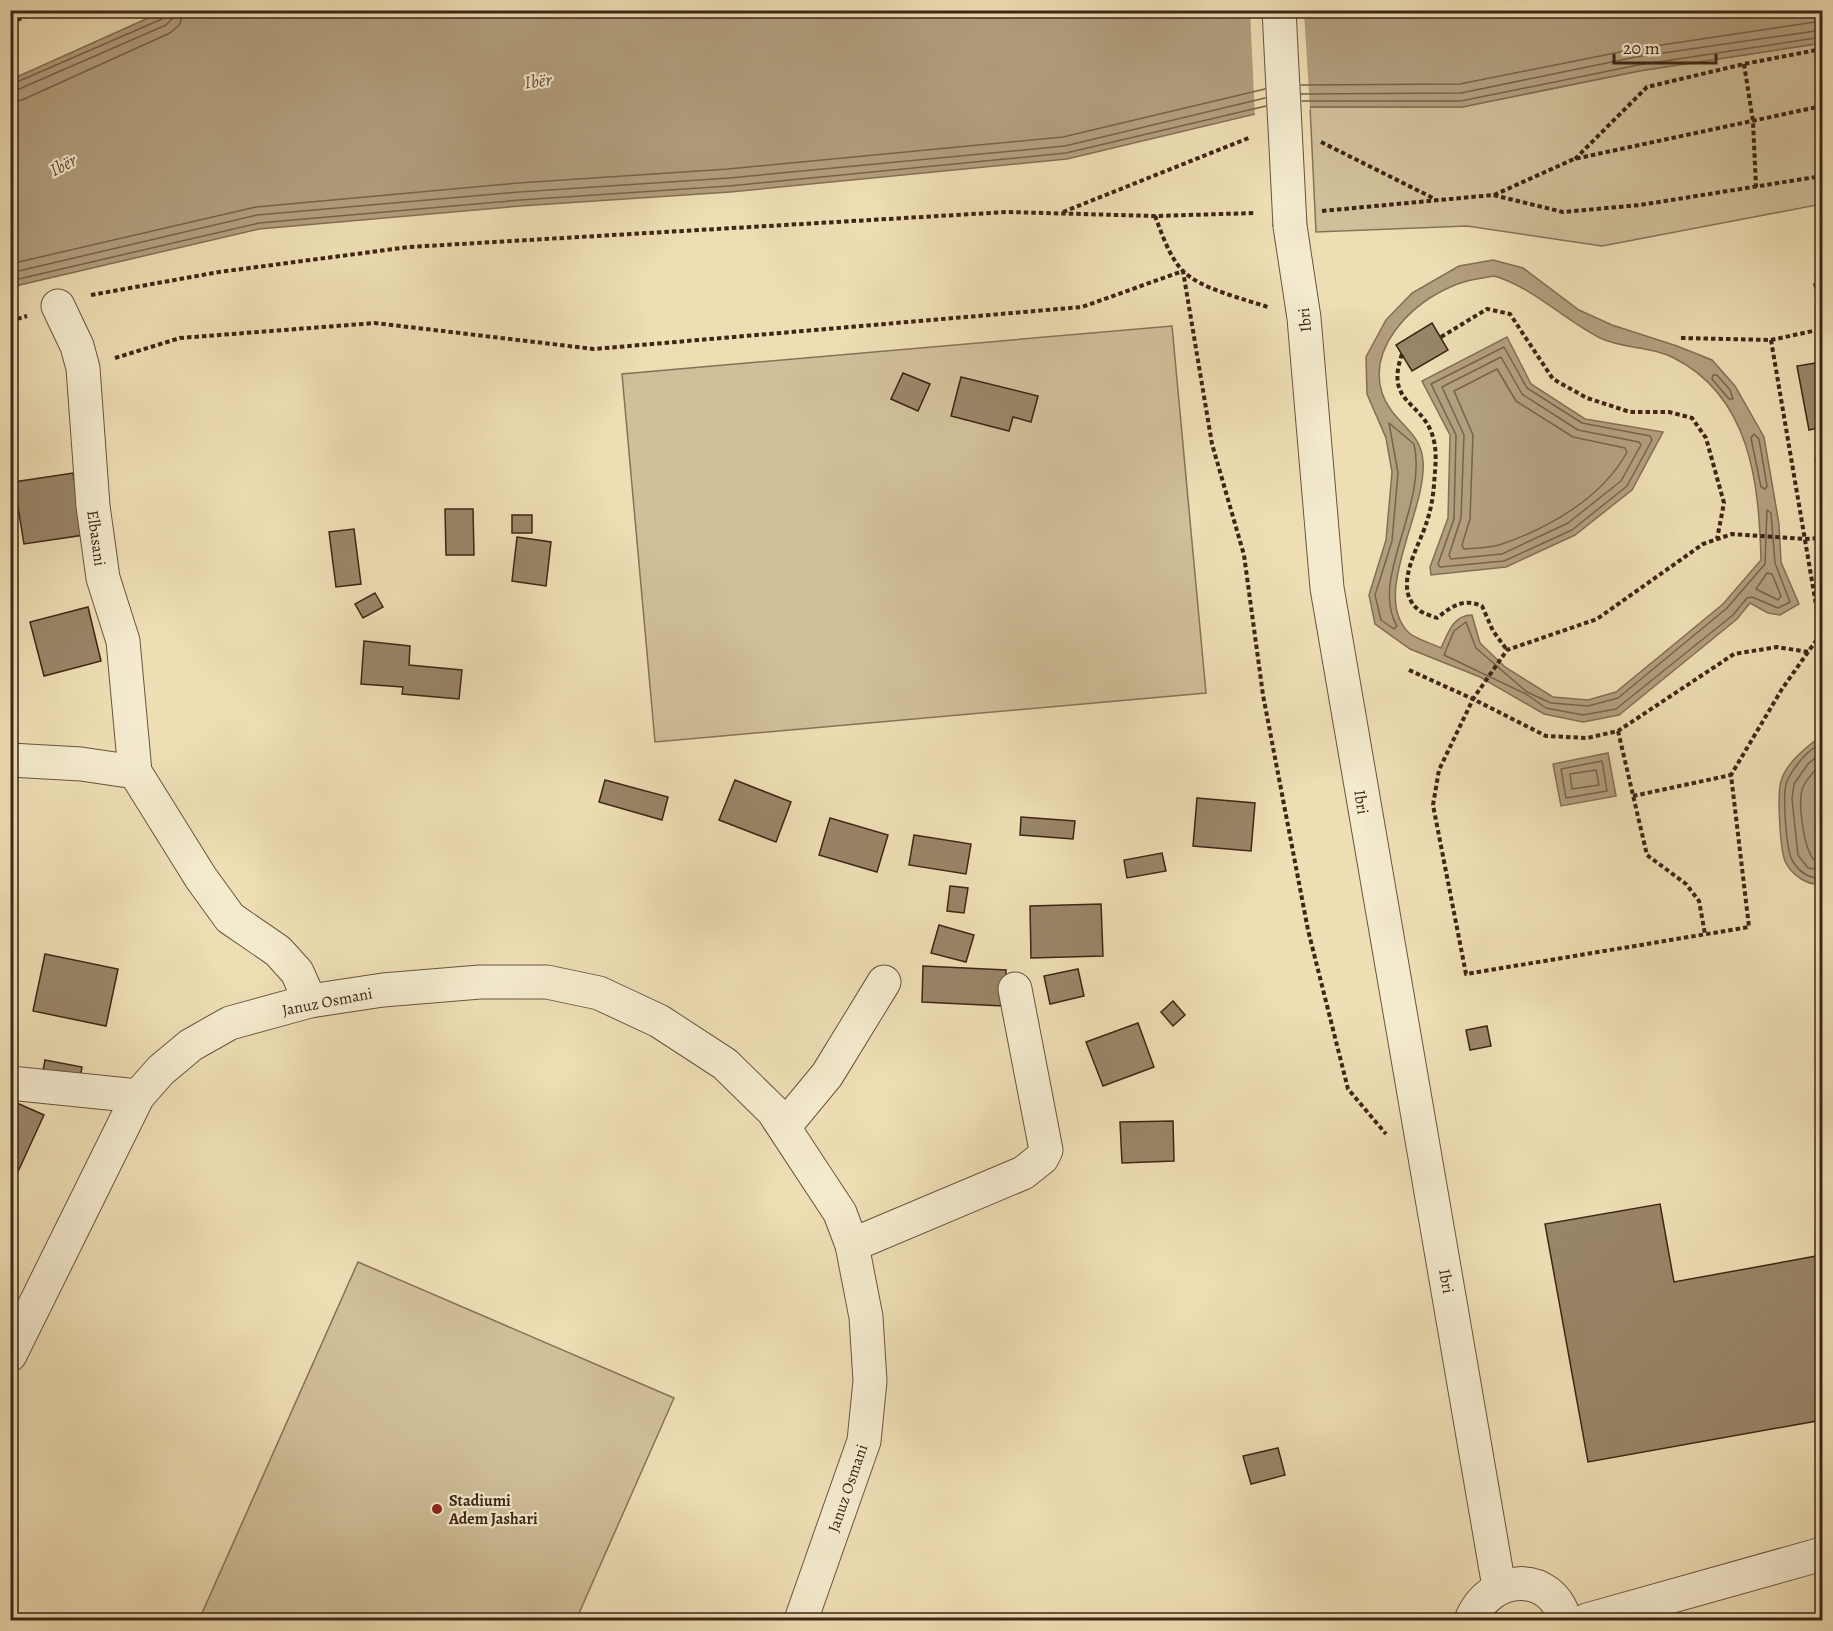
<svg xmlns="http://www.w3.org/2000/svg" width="1833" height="1631" viewBox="0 0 1833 1631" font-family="Alegreya,serif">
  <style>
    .green { fill: #d0bf99; stroke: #867258; stroke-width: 1.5 }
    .water { fill: #b29f7e; stroke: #836f54; stroke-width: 1.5; fill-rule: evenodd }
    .pier { fill: #eedeb4 }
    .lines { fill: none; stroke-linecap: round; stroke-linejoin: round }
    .shore { stroke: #78624a; stroke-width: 1.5 }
    .building { fill: #998668; stroke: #3d2616; stroke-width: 1.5 }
    .minor-casing { stroke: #69543e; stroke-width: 35 }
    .tertiary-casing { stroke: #69543e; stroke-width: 35 }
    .path { stroke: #3d2616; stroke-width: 4; stroke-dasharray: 4.5 3; stroke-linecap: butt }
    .minor { stroke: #f4eace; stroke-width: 33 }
    .tertiary { stroke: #f4eace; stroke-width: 33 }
    .minor-bridge-casing { stroke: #69543e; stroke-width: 35; stroke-linecap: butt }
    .minor-bridge { stroke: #f4eace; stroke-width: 33 }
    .poi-dot { fill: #8f2418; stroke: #f4eace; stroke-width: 2 }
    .labels { text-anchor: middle; stroke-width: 4.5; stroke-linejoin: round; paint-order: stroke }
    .street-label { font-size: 16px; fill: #3d2616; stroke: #f4eace }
    .poi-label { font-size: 16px; font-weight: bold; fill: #3d2616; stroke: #f4eace; text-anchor: start }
    .water-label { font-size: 18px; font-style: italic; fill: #604a35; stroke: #f4eace }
  </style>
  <rect width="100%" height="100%" fill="#eedeb4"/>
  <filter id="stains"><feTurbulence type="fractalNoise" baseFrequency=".00333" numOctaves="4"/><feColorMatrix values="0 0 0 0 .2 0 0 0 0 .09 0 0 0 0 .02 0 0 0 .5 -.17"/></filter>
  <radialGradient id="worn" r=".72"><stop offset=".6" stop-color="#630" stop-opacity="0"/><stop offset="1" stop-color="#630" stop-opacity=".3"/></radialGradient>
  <g class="green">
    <path d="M1822,43V204L1602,246L1467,226L1316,232L1310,107H1462L1639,71Z"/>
    <path d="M1172,326L1206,693L655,742L622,374Z"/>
    <path d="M358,1262L674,1398L576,1620H199Z"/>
  </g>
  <g class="water">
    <path d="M166,10L1822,11V43L1639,71L1462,107H1285L1067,159L730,192L520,206L259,229L11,287L10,80Z"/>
    <path d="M1493,260L1523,268L1579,310L1612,325L1677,346L1712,360L1735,386L1764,437L1779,524L1781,562L1799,604L1780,615L1768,613L1750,603L1737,619L1619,715L1583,722L1544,714L1480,677L1410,649L1375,624L1369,595L1386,540L1392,472L1386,438L1367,394L1366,357L1386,320L1412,293L1459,266ZM1494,276C1533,287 1564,320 1600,338C1623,349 1651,346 1674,358C1751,397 1759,484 1761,560L1723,604L1616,692L1588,700L1553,697L1505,667L1480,643L1472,615C1453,615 1448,633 1441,648C1431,643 1415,639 1408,632C1371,594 1427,511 1423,461C1421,430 1392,423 1382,393C1368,348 1409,307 1446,289C1461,281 1477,279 1494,276Z"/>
    <path d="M1507,337L1531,384L1585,419L1663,432L1632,490L1575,535L1506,567L1431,575L1430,567L1448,518L1450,435L1422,381Z"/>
    <path d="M1817,739H1822V884C1808,886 1791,875 1785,861C1780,848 1777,795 1781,781C1786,764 1803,750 1817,739Z"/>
    <path d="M1608,753L1616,796L1561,806L1553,764Z"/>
  </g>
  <path class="pier" d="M1250,11H1304L1310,110H1285L1255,117Z"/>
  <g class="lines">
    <g class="shore">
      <path d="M10,85L162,19L166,10"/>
      <path d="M1301,85L1460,84L1635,49L1822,21"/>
      <path d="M10,93L166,25L172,19L174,10"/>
      <path d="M1301,94L1461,93L1636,57L1822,30"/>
      <path d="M1302,101H1461L1638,65L1822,37"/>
      <path d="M10,102L22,100L170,33L180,24L183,10"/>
      <path d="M10,264L256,207L518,183L728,169L1063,137L1265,89"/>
      <path d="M10,273L257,215L519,192L729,178L1065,146L1265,98"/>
      <path d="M10,281L259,223L520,200L729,186L1066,153L1266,106"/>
      <path d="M1504,347L1527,388L1582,423L1650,436L1652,440L1627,486L1572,530L1504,561L1440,567L1438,564L1454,519L1456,435L1431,384Z"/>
      <path d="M1501,357L1522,394L1578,430L1639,442L1641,445L1621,481L1568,523L1502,554L1451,559L1449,555L1461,518L1464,435L1442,387Z"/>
      <path d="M1497,369L1516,401L1573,437L1625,448L1627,452C1603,497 1549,528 1502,544C1491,548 1476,548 1464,549L1462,545L1470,519L1473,435L1454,391Z"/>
      <path d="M1713,375H1717L1730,390L1733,399H1729L1712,379Z"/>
      <path d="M1389,423L1414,444C1428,506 1369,579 1397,626L1394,629L1381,620L1375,595L1392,541L1398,473Z"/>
      <path d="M1754,434L1759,439L1767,486L1765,489L1761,487L1751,438Z"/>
      <path d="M1767,510L1771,513L1775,563L1790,602L1778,608L1752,597L1747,598L1733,615L1616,709L1583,715L1546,708L1526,694L1444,655L1454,631L1466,622L1476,648L1527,692L1551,703L1588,706L1618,698L1727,608L1765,564Z"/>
      <path d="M1767,573L1772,574L1781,596L1778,600L1756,589Z"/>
      <path d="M1822,744C1808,748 1793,768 1787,781C1782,793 1786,848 1792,860C1799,872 1809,879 1822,878"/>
      <path d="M1822,752L1808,764L1794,784L1792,799L1798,855L1808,868L1822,870"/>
      <path d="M1602,761L1607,791L1566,798L1561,769Z"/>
      <path d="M1822,763C1815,770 1805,780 1802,790C1798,805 1804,849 1814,860L1822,861"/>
      <path d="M1596,770L1599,785L1572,789L1570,774Z"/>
    </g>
  </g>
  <g class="building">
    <path d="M1432,323L1448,350L1412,371L1396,345Z"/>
    <path d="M1822,362V427L1809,430L1797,366Z"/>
    <path d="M903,373L930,384L918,411L891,399Z"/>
    <path d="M961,377L1038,396L1031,422L1013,417L1009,431L951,416Z"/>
    <path d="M1822,456V497L1815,458Z"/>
    <path d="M73,473L84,535L24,544L14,482Z"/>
    <path d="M445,509H473L474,555H446Z"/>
    <rect x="512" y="515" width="20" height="18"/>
    <path d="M354,529L361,584L336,587L329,532Z"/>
    <path d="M517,537L551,542L546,586L512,581Z"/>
    <path d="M375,593L383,607L363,618L355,604Z"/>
    <path d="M88,607L101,661L44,676L30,622Z"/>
    <path d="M364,641L410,646L409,665L462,670L459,699L402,694L403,687L361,684Z"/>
    <path d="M605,780L668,797L662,820L599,802Z"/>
    <path d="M735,780L791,802L776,842L719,820Z"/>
    <path d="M1197,798L1255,803L1251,851L1193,846Z"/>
    <path d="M1021,817L1075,821L1073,839L1020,835Z"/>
    <path d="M830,818L888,835L877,872L819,855Z"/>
    <path d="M914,835L971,844L966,874L909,865Z"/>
    <path d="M1162,853L1166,871L1127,878L1124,860Z"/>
    <path d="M950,886L968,888L964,913L947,911Z"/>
    <path d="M1101,904L1103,956L1031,958L1030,906Z"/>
    <path d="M939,925L974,935L966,962L931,953Z"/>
    <path d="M45,954L118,969L106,1026L33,1011Z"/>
    <path d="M923,966L1006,970L1004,1006L922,1002Z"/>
    <path d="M1078,969L1084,996L1050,1004L1044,976Z"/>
    <path d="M1173,1001L1185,1015L1173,1026L1161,1012Z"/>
    <path d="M1138,1023L1154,1067L1103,1086L1086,1042Z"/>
    <path d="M1487,1026L1491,1046L1470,1050L1466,1030Z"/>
    <path d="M45,1060L82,1067L80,1078L43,1071Z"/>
    <path d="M10,1100L44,1115L10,1189Z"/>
    <path d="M1173,1121L1174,1161L1122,1163L1120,1122Z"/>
    <path d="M1660,1204L1674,1282L1822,1255V1420L1588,1462L1545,1224Z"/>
    <path d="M1278,1448L1285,1475L1251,1484L1243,1456Z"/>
  </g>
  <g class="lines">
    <defs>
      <g id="minor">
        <path d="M1290,226L1304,318L1327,588L1499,1587"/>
        <path d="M58,306L77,346L83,368L93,506L103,578L123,641L135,772L201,878L230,918L278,951L297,972L310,1001"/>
        <path d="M10,760L81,764L135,772"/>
        <path d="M10,1083L138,1096"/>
        <path d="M784,1127L827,1075L884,982"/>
        <path d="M852,1245L1023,1173L1042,1158L1046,1150L1015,989"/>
        <path d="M1587,1620L1822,1554"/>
      </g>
      <g id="tertiary">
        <path d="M10,1355L138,1096L161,1070L191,1045L230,1023L310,1001L383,990L480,982H547L599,993L659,1021L725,1064L773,1111L840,1213L852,1245L866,1317L870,1381L864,1441L801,1620"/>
        <path d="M1471,1620C1489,1574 1551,1569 1565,1620"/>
      </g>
    </defs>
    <use href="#minor" class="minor-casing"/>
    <use href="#tertiary" class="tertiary-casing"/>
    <g class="path">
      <path d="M10,23L41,10"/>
      <path d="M1744,64L1753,121L1756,187"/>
      <path d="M1321,142L1435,199"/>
      <path d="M1575,159L1647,87L1744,64L1822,49"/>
      <path d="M1494,195L1574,159L1822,106"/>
      <path d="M1322,211L1493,195L1563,212L1640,205L1822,176"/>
      <path d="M1063,212L1251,137"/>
      <path d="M1155,216C1162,234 1169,256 1182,270C1200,289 1244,299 1268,307"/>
      <path d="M1822,281L1815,283L1822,318"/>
      <path d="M91,295L219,272L409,247L1007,212L1155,216L1255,213"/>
      <path d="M10,321L27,316"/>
      <path d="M1441,337L1487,309L1510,314L1553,379L1587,398L1630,412H1669L1692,418L1706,438L1724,503L1717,539"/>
      <path d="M1681,338L1771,340L1822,329"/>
      <path d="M1771,340L1822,640"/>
      <path d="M1402,354C1385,403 1420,400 1432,434C1438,451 1435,468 1434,485C1433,497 1431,509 1427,521C1420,546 1390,589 1420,611C1425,614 1432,616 1437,618C1452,606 1463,598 1482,606L1493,631L1507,650"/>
      <path d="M115,358L180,338L375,323L594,349L1082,307L1183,271L1212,444L1244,555L1263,695L1308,930L1348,1089L1386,1134"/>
      <path d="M1808,652L1777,647L1734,654L1618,731L1587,738L1546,736L1473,699L1507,650L1597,619L1703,544L1732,534L1805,539L1822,538"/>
      <path d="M1409,670L1473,699L1439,770L1433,805L1466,974L1749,927L1731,775L1782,689L1820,635"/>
      <path d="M1618,731L1647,855L1686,884L1699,901L1705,934"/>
      <path d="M1633,796L1731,775"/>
    </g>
    <use href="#minor" class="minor"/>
    <use href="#tertiary" class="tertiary"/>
    <defs>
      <path id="minor-bridge" d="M1279,10L1290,226"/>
    </defs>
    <use href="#minor-bridge" class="minor-bridge-casing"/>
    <use href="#minor-bridge" class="minor-bridge"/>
  </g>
  <circle class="poi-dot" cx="437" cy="1509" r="6"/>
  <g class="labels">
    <g class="street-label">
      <text transform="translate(1304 320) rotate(-96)" y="6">Ibri</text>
      <text transform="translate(97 538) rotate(82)" y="6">Elbasani</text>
      <text transform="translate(1362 802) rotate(81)" y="6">Ibri</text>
      <text transform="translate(327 1001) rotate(-11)" y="6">Januz Osmani</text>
      <text transform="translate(1447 1281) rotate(80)" y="6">Ibri</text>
      <text transform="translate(847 1488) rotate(-71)" y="6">Januz Osmani</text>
    </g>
    <g class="poi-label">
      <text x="449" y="1506">Stadiumi<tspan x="449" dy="18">Adem Jashari</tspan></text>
    </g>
    <g class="water-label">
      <text transform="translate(538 81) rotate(-7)" y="6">Ibër</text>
      <text transform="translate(63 165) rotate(-27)" y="6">Ibër</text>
    </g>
  </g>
  <rect width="1833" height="1631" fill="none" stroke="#eedeb4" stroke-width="36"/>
  <rect x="12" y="12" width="1809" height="1607" fill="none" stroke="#3d2616" stroke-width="3"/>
  <rect x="18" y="18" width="1797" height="1595" fill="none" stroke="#3d2616" stroke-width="1.5"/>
  <path d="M1614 54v9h102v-9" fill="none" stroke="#3d2616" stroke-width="3"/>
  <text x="1623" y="54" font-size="18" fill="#3d2616" stroke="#f4eace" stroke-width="4.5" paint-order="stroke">20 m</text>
  <rect width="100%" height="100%" filter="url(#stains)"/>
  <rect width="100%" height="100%" fill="url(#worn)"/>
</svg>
